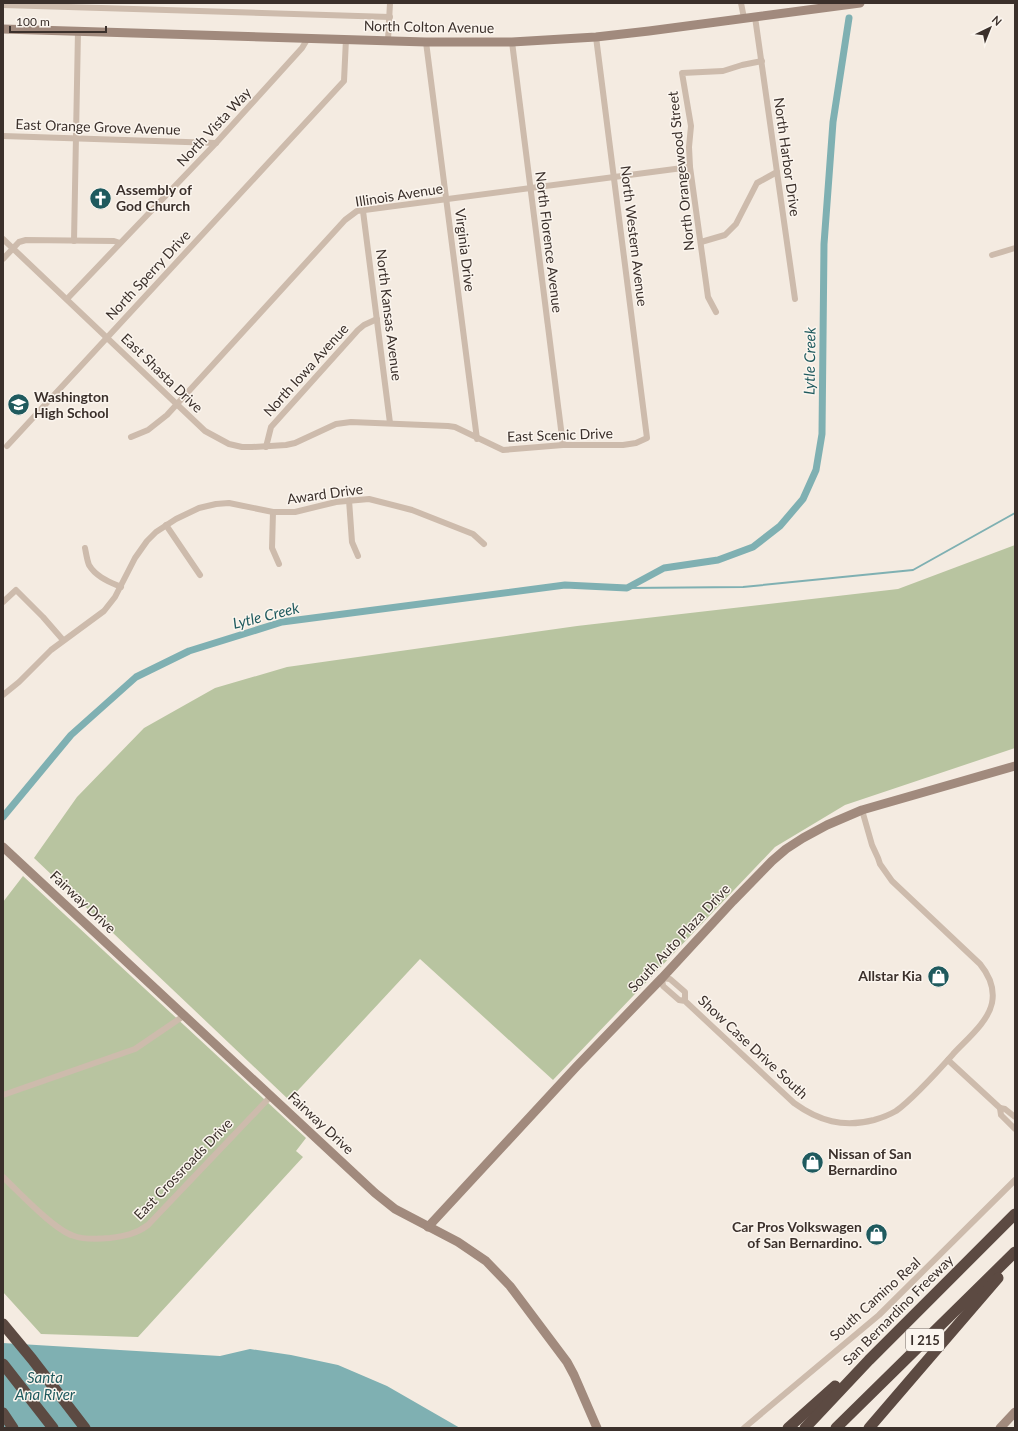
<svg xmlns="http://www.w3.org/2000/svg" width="1018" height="1431" viewBox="0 0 1018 1431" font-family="Lato,sans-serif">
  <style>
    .green { fill: #b8c4a0 }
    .water { fill: #7fb0b2 }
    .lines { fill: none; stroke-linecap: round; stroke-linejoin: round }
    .stream { stroke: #7fb0b2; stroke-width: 2 }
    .canal { stroke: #7fb0b2; stroke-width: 7 }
    .street { stroke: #cdbbac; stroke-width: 6 }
    .secondary { stroke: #a18a7d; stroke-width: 9 }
    .highway { stroke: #5c4a42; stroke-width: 11 }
    .labels { text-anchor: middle; stroke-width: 3; stroke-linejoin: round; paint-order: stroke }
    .shield { fill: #fbf5ee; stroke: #756b66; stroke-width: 1 }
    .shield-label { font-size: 13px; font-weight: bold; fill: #3b302b }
    .street-label { font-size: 14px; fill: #3b302b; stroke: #fbf5ee }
    .poi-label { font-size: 14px; font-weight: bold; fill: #3b302b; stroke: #fbf5ee; text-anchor: start }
    .water-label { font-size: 15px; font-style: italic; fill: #1f5a5e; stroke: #fbf5ee }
  </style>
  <rect width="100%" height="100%" fill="#f4ebe1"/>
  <g class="green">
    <path d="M1015,545V748L845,805L775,847L553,1080L420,959L289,1100L34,858L77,797L144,728L215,688L287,667L577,626L898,589Z"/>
    <path d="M23,876L306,1138L296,1151L303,1157L138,1337L41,1334L3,1292V902Z"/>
  </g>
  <path class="water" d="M3,1343L220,1356L250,1349L291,1355L338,1365L387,1386L460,1428H3Z"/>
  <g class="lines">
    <path class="stream" d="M627,588L743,587L913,570L1015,513"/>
    <path class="canal" d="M3,817L71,735L136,677L189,651L282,622L565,585L627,588L664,568L718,560L753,547L780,526L803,499L816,470L822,434L824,244L833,122L849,18"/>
    <g class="street">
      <path d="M741,3L744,18"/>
      <path d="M3,5L390,17"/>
      <path d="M755,17L795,299"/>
      <path d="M388,40L390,3"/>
      <path d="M426,42L477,439"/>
      <path d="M512,42L563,445"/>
      <path d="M3,136L216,143"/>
      <path d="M363,211L390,423"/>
      <path d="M3,239L205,431L229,444L242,447H252L286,445L295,443L336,424L351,422L448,426L455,427L503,450L563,445H623L636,443L647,438L596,37"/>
      <path d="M74,241L78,31"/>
      <path d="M701,242L725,235L736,224L757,183L777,172"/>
      <path d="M992,255L1015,248"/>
      <path d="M3,259L19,242L26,240L114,241L120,243"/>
      <path d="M67,299L216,143L302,48L308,38"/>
      <path d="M716,312L708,297L690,167L689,147L691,126L682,73L723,71L742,65L762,61"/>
      <path d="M131,437L148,430L167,415L345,220L357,211L690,167"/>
      <path d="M7,446L344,81L346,39"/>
      <path d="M266,447L271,427L358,330L364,325L377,319"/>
      <path d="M349,500L352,542L358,556"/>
      <path d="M273,512L272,548L279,564"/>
      <path d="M166,525L200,575"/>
      <path d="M85,548C86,553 87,560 89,565C96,577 110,582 121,587"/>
      <path d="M3,602L16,590L43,617L63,640"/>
      <path d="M3,695L19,682L51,650L104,611L115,597L135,558L147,541L156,532L176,519L199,508L216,504L229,503L273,512H295L336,502L369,499L412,510L473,534L484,544"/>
      <path d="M685,1001V992L670,979L662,978L663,986L679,1000L685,1001L794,1103C819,1121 843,1128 874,1120C881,1118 889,1115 896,1111C915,1097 938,1071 954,1053C967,1039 988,1022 992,1003C995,988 989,975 980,964L892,881L880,864L878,858L872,845L862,810"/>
      <path d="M948,1060L1000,1108L1001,1115L1015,1129"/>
      <path d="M3,1095L135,1049L185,1015"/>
      <path d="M1000,1108L1005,1109L1015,1117"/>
      <path d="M3,1177C19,1192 54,1230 74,1236C85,1240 99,1239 110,1238C125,1236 136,1234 148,1225L271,1096"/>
      <path d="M744,1428L879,1315L1015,1180"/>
    </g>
    <g class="secondary">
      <path d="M3,29L426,42H512L596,37L649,31L860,3"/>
      <path d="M3,847L375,1193L395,1209L458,1242L486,1261L510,1286L567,1362L574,1375L597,1428"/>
      <path d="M428,1227L577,1066L662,978L733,901L772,861L786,849L803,838L827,825L862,810L1015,766"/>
      <path d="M1000,1428L1015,1412"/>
    </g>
    <g class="highway">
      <path d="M3,1324L32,1359L85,1428"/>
      <path d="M3,1364L53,1428"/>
      <path d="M3,1413L13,1428"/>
      <path d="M788,1428L835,1386"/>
      <path d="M805,1428L869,1360L1015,1214"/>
      <path d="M836,1428L1015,1252"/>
      <path d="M869,1428L998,1278"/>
    </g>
  </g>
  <defs>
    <symbol id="church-disc" viewBox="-11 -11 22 22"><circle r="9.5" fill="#1f5a5e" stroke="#fbf5ee"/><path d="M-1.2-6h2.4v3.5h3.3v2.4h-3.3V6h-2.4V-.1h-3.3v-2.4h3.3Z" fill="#fff"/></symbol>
    <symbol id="school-disc" viewBox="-11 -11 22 22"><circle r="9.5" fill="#1f5a5e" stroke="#fbf5ee"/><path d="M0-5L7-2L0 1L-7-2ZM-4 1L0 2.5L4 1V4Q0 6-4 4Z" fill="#fff"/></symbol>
    <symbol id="shop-disc" viewBox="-11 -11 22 22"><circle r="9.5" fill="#1f5a5e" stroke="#fbf5ee"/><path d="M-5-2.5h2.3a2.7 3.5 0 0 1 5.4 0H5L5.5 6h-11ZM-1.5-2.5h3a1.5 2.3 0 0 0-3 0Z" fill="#fff"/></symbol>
  </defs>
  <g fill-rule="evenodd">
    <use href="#church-disc" x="88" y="186" width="25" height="25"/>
    <use href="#school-disc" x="6" y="392" width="25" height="25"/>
    <use href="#shop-disc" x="926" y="964" width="25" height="25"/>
    <use href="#shop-disc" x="800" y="1150" width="25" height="25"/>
    <use href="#shop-disc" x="864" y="1222" width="25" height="25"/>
  </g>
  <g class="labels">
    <rect class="shield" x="906" y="1329" width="38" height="22" rx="3"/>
    <g class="shield-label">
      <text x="925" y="1345">I 215</text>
    </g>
    <g class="street-label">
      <text transform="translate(429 27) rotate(1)" y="5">North Colton Avenue</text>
      <text transform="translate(98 127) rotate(2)" y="5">East Orange Grove Avenue</text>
      <text transform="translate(214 127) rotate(-47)" y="5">North Vista Way</text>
      <text transform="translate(787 157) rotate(82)" y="5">North Harbor Drive</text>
      <text transform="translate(681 171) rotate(-96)" y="5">North Orangewood Street</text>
      <text transform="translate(399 195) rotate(-9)" y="5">Illinois Avenue</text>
      <text transform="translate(634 236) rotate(83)" y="5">North Western Avenue</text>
      <text transform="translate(549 242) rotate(83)" y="5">North Florence Avenue</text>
      <text transform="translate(465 250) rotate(83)" y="5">Virginia Drive</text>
      <text transform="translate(148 275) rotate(-47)" y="5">North Sperry Drive</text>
      <text transform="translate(389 315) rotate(83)" y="5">North Kansas Avenue</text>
      <text transform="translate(306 370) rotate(-48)" y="5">North Iowa Avenue</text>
      <text transform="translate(162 373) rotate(44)" y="5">East Shasta Drive</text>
      <text transform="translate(560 435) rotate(-2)" y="5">East Scenic Drive</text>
      <text transform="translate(325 494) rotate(-8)" y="5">Award Drive</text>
      <text transform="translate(83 902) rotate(43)" y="5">Fairway Drive</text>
      <text transform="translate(679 938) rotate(-47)" y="5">South Auto Plaza Drive</text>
      <text transform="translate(753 1047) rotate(43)" y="5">Show Case Drive South</text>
      <text transform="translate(321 1123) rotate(43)" y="5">Fairway Drive</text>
      <text transform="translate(183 1169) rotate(-46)" y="5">East Crossroads Drive</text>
      <text transform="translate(875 1299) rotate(-42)" y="5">South Camino Real</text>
      <text transform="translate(898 1310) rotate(-45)" y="5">San Bernardino Freeway</text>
    </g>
    <g class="poi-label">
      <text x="116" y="195">Assembly of<tspan x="116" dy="16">God Church</tspan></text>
      <text x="34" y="402">Washington<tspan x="34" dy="16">High School</tspan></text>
      <text x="922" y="981" text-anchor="end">Allstar Kia</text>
      <text x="828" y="1159">Nissan of San<tspan x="828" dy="16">Bernardino</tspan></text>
      <text x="862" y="1232" text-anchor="end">Car Pros Volkswagen<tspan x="862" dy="16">of San Bernardino.</tspan></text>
    </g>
    <g class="water-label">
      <text transform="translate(810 361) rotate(-89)" y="5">Lytle Creek</text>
      <text transform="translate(266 616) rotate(-14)" y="5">Lytle Creek</text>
      <text x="45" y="1383">Santa<tspan x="45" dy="17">Ana River</tspan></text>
    </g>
  </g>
  <rect width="1018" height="1431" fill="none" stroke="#3b302b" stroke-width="8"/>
  <g transform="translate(990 28) rotate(43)" stroke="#fbf5ee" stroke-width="3" paint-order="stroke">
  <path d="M0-3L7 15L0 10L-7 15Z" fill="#3b302b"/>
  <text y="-6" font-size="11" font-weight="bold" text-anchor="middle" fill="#3b302b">N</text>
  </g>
  <path d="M10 26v6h96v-6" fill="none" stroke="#3b302b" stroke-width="2"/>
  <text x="16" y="26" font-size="12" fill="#3b302b" stroke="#fbf5ee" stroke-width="3" paint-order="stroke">100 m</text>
</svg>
